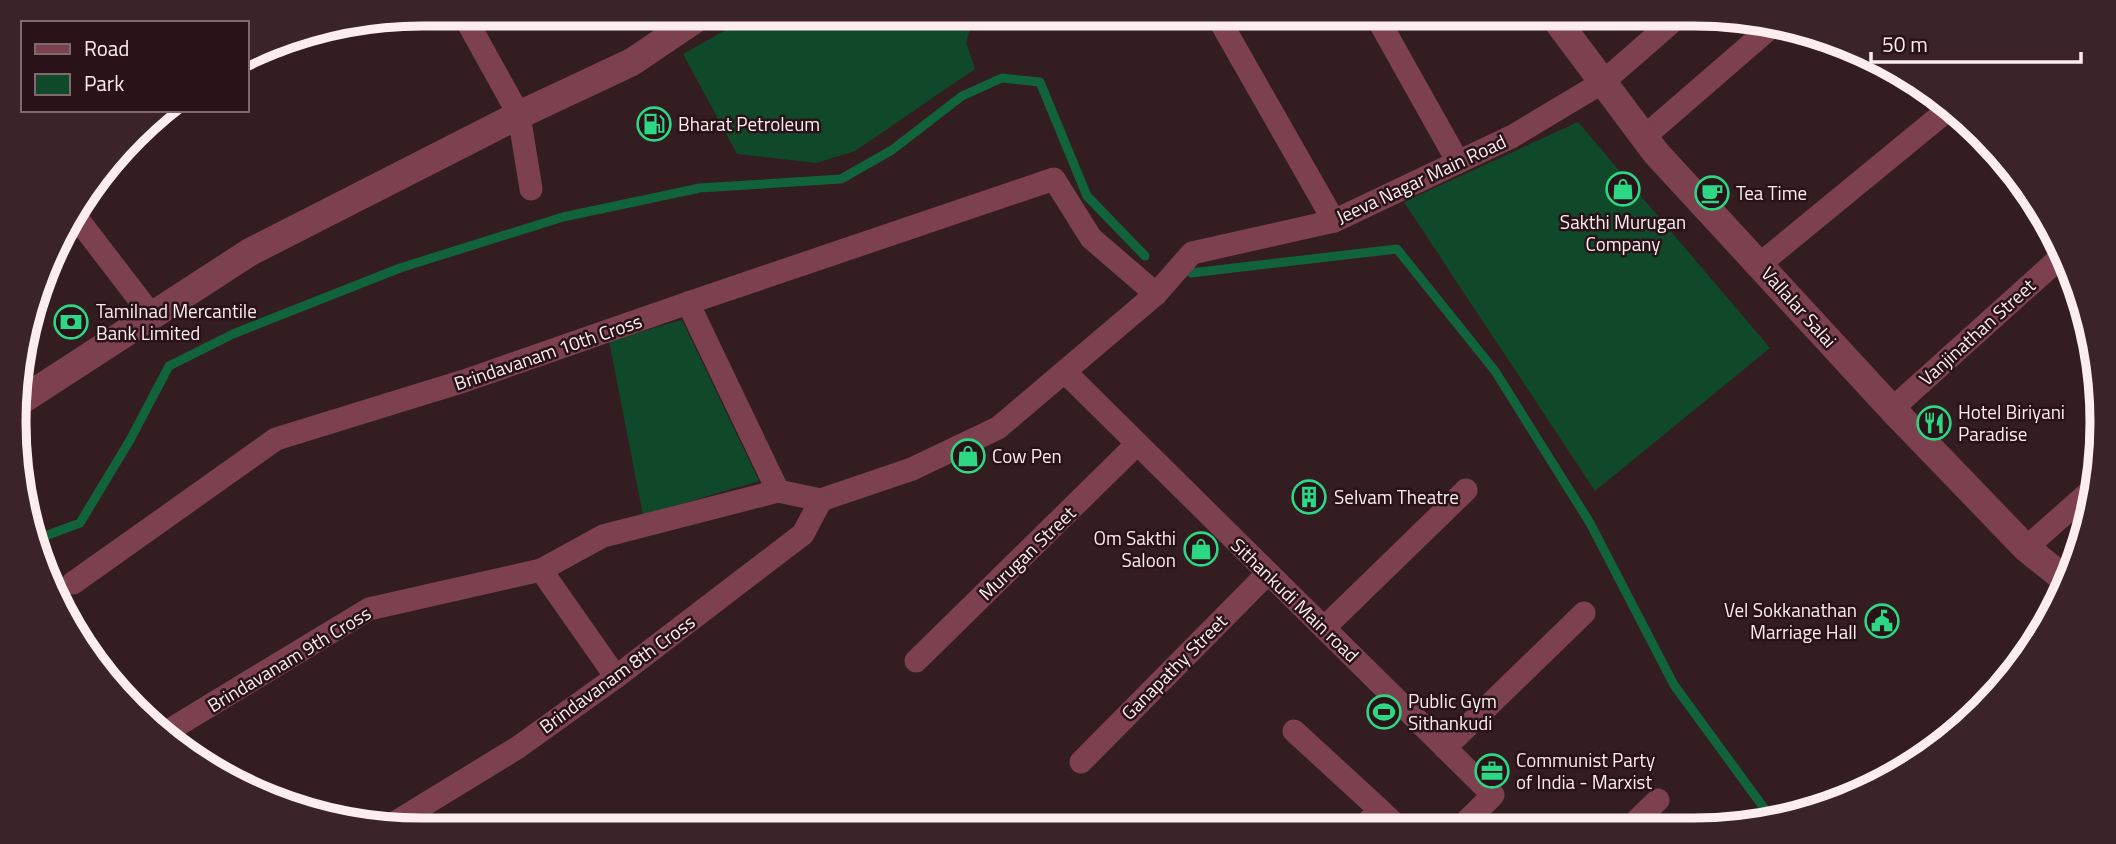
<svg xmlns="http://www.w3.org/2000/svg" width="2116" height="844" viewBox="0 0 2116 844" font-family="'Titillium Web',sans-serif">
  <style>
    .green { fill: #0f492a }
    .lines { fill: none; stroke-linecap: round; stroke-linejoin: round }
    .stream { stroke: #10633a; stroke-width: 9 }
    .minor { stroke: #7c404f; stroke-width: 23 }
    .tertiary { stroke: #7c404f; stroke-width: 28 }
    .labels { text-anchor: middle; stroke-width: 5; stroke-linejoin: round; paint-order: stroke }
    .poi-label { font-size: 19px; fill: #fdedef; stroke: #291318; text-anchor: start }
    .street-label { font-size: 19px; fill: #fdedef; stroke: #291318 }
    .rim { fill: none; stroke: #fdedef; stroke-width: 9 }
  </style>
  <rect width="100%" height="100%" fill="#331d21"/>
  <g class="green">
    <path d="M754,14H975L966,42L975,69L855,151L816,163L737,154L683,54Z"/>
    <path d="M1578,122L1770,348L1595,491L1404,202Z"/>
    <path d="M682,320L759,481L643,515L609,341Z"/>
  </g>
  <g class="lines">
    <g class="stream">
      <path d="M1191,273L1397,249L1495,371L1590,523L1674,685L1772,819"/>
      <path d="M37,539L80,523L130,440L169,366L233,334L400,268L563,217L700,188L841,179L892,150L962,96L1002,78L1040,82L1087,196L1145,256"/>
    </g>
    <g class="minor">
      <path d="M463,14L519,115L531,189"/>
      <path d="M1216,14L1334,221"/>
      <path d="M1375,14L1458,162"/>
      <path d="M1644,137L1771,27"/>
      <path d="M73,213L152,316"/>
      <path d="M1760,264L1950,108"/>
      <path d="M688,303L778,491"/>
      <path d="M1065,372L1493,795L1461,827"/>
      <path d="M1892,409L2063,255"/>
      <path d="M821,500L912,469L998,428L1156,294L1192,253L1334,221L1513,136L1603,82L1681,14"/>
      <path d="M2026,548L2088,493"/>
      <path d="M541,570L616,677"/>
      <path d="M73,583L276,439L464,381L688,303L1054,179L1091,238L1156,294"/>
      <path d="M1324,628L1466,490"/>
      <path d="M916,661L1137,444"/>
      <path d="M1294,731L1380,810"/>
      <path d="M163,734L369,609L541,570L603,536L778,491L821,500"/>
      <path d="M1445,748L1584,613"/>
      <path d="M1081,762L1268,573"/>
      <path d="M391,825L517,748L616,677L803,534L821,500"/>
      <path d="M1363,827L1380,810L1398,827"/>
      <path d="M1630,827L1658,800"/>
    </g>
    <g class="tertiary">
      <path d="M1552,14L1656,153L1892,409L2026,548L2067,581"/>
      <path d="M19,402L250,252L519,115L632,62L703,14"/>
    </g>
  </g>
  <defs>
    <symbol id="fuel-ring" viewBox="-11 -11 22 22"><circle r="9.5" fill="#291318" stroke="#2cd884" stroke-width="1.5"/><path d="M-5.5-6h7V0h2V4h1.3V-2.5L3-4.5l.8-.8L6-3V5H2.5V1h-1V6h-7ZM-4.2-4.7v3.2H.2V-4.7Z" fill="#2cd884"/></symbol>
    <symbol id="shop-ring" viewBox="-11 -11 22 22"><circle r="9.5" fill="#291318" stroke="#2cd884" stroke-width="1.5"/><path d="M-5-2.5h2.3a2.7 3.5 0 0 1 5.4 0H5L5.5 6h-11ZM-1.5-2.5h3a1.5 2.3 0 0 0-3 0Z" fill="#2cd884"/></symbol>
    <symbol id="cafe-ring" viewBox="-11 -11 22 22"><circle r="9.5" fill="#291318" stroke="#2cd884" stroke-width="1.5"/><path d="M-5.5-4.5H6V0H3Q3 3.5 0 3.5H-2.5Q-5.5 3.5-5.5 0ZM3-3.2v2h1.7v-2ZM-6 4.5H4V6H-6Z" fill="#2cd884"/></symbol>
    <symbol id="bank-ring" viewBox="-11 -11 22 22"><circle r="9.5" fill="#291318" stroke="#2cd884" stroke-width="1.5"/><path d="M-6-4H6V4H-6ZM0-2.3a2.3 2.3 0 1 0 0 4.6a2.3 2.3 0 1 0 0-4.6Z" fill="#2cd884"/></symbol>
    <symbol id="restaurant-ring" viewBox="-11 -11 22 22"><circle r="9.5" fill="#291318" stroke="#2cd884" stroke-width="1.5"/><path d="M-5-6h1v4h1v-4h1v4h1v-4h1v5L-1.5 .5V6h-2V.5L-5-1ZM5-6V6H3V1.5H1.5Q1.5-4 5-6Z" fill="#2cd884"/></symbol>
    <symbol id="building-ring" viewBox="-11 -11 22 22"><circle r="9.5" fill="#291318" stroke="#2cd884" stroke-width="1.5"/><path d="M-4-6H4V6H1V3H-1V6H-4ZM-2.5-4.3h1.7v1.8h-1.7ZM.8-4.3h1.7v1.8H.8ZM-2.5-1h1.7V.8h-1.7ZM.8-1h1.7V.8H.8Z" fill="#2cd884"/></symbol>
    <symbol id="civic-ring" viewBox="-11 -11 22 22"><circle r="9.5" fill="#291318" stroke="#2cd884" stroke-width="1.5"/><path d="M-.6-6.5H3V-4.5H.6V-3L4-1V1h2V6H-6V1h2V-1L-.6-3ZM-1.2 2.5V6h2.4V2.5Z" fill="#2cd884"/></symbol>
    <symbol id="stadium-ring" viewBox="-11 -11 22 22"><circle r="9.5" fill="#291318" stroke="#2cd884" stroke-width="1.5"/><path d="M0-5a6.5 5 0 1 0 0 10a6.5 5 0 1 0 0-10ZM-3.5-1.8h7v3.6h-7Z" fill="#2cd884"/></symbol>
    <symbol id="office-ring" viewBox="-11 -11 22 22"><circle r="9.5" fill="#291318" stroke="#2cd884" stroke-width="1.5"/><path d="M-6-3h4V-5.5h4V-3h4V5H-6ZM-1-4.5V-3h2v-1.5ZM-6 0V1H6V0Z" fill="#2cd884"/></symbol>
  </defs>
  <g fill-rule="evenodd">
    <use href="#fuel-ring" x="635" y="105" width="38" height="38"/>
    <use href="#shop-ring" x="1604" y="170" width="38" height="38"/>
    <use href="#cafe-ring" x="1693" y="174" width="38" height="38"/>
    <use href="#bank-ring" x="52" y="303" width="38" height="38"/>
    <use href="#restaurant-ring" x="1915" y="404" width="38" height="38"/>
    <use href="#shop-ring" x="949" y="437" width="38" height="38"/>
    <use href="#building-ring" x="1290" y="478" width="38" height="38"/>
    <use href="#shop-ring" x="1182" y="530" width="38" height="38"/>
    <use href="#civic-ring" x="1863" y="602" width="38" height="38"/>
    <use href="#stadium-ring" x="1365" y="693" width="38" height="38"/>
    <use href="#office-ring" x="1473" y="752" width="38" height="38"/>
  </g>
  <g class="labels">
    <g class="poi-label">
      <text x="678" y="131">Bharat Petroleum</text>
      <text x="1736" y="200">Tea Time</text>
      <text x="1623" y="229" text-anchor="middle">Sakthi Murugan<tspan x="1623" dy="22">Company</tspan></text>
      <text x="96" y="318">Tamilnad Mercantile<tspan x="96" dy="22">Bank Limited</tspan></text>
      <text x="1958" y="419">Hotel Biriyani<tspan x="1958" dy="22">Paradise</tspan></text>
      <text x="992" y="463">Cow Pen</text>
      <text x="1334" y="504">Selvam Theatre</text>
      <text x="1176" y="545" text-anchor="end">Om Sakthi<tspan x="1176" dy="22">Saloon</tspan></text>
      <text x="1857" y="617" text-anchor="end">Vel Sokkanathan<tspan x="1857" dy="22">Marriage Hall</tspan></text>
      <text x="1408" y="708">Public Gym<tspan x="1408" dy="22">Sithankudi</tspan></text>
      <text x="1516" y="767">Communist Party<tspan x="1516" dy="22">of India - Marxist</tspan></text>
    </g>
    <g class="street-label">
      <text transform="translate(1421 179) rotate(-25)" y="7">Jeeva Nagar Main Road</text>
      <text transform="translate(1799 307) rotate(48)" y="7">Vallalar Salai</text>
      <text transform="translate(1977 332) rotate(-42)" y="7">Vanjinathan Street</text>
      <text transform="translate(548 352) rotate(-19)" y="7">Brindavanam 10th Cross</text>
      <text transform="translate(1027 553) rotate(-44)" y="7">Murugan Street</text>
      <text transform="translate(1295 600) rotate(44)" y="7">Sithankudi Main road</text>
      <text transform="translate(289 659) rotate(-31)" y="7">Brindavanam 9th Cross</text>
      <text transform="translate(1174 667) rotate(-45)" y="7">Ganapathy Street</text>
      <text transform="translate(617 674) rotate(-36)" y="7">Brindavanam 8th Cross</text>
    </g>
  </g>
  <path d="M0 0H2116V844H0ZM422 26H1694A396 396 0 0 1 2090 422V422A396 396 0 0 1 1694 818H422A396 396 0 0 1 26 422V422A396 396 0 0 1 422 26Z" fill="#3a2429" fill-rule="evenodd"/>
  <path class="rim" d="M422 26H1694A396 396 0 0 1 2090 422V422A396 396 0 0 1 1694 818H422A396 396 0 0 1 26 422V422A396 396 0 0 1 422 26Z"/>
  <rect x="21" y="21" width="228" height="91" fill="#291318" stroke="#7e6a6e" stroke-width="2"/>
  <rect x="35" y="44" width="35" height="10" fill="#7c404f" stroke="#7e6a6e" stroke-width="2"/>
  <text x="84" y="56" font-size="21" fill="#fdedef">Road</text>
  <rect x="35" y="74" width="35" height="21" fill="#0f492a" stroke="#7e6a6e" stroke-width="2"/>
  <text x="84" y="91" font-size="21" fill="#fdedef">Park</text>
  <path d="M1871 52v10h210v-10" fill="none" stroke="#fdedef" stroke-width="3.5"/>
  <text x="1882" y="52" font-size="21" fill="#fdedef" stroke="#291318" stroke-width="5" paint-order="stroke">50 m</text>
</svg>
